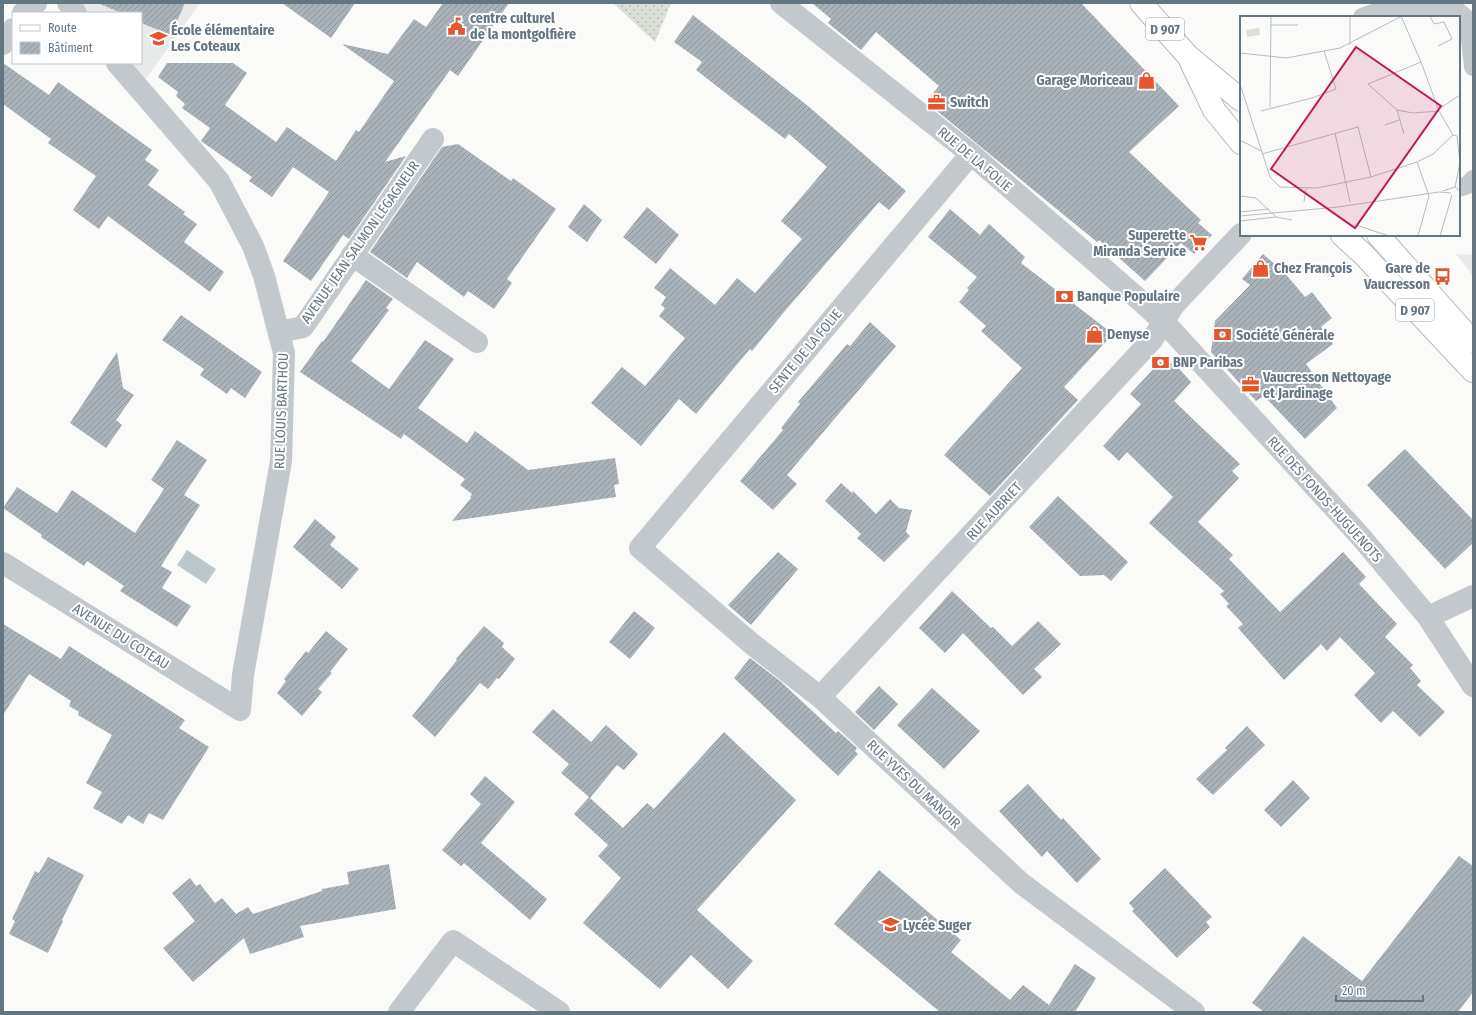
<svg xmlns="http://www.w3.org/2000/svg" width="1476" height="1015" viewBox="0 0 1476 1015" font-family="'Fira Sans Condensed',sans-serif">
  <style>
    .built { fill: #e8e9e9 }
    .grass { fill: url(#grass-dots) }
    .water { fill: #bbc7cb }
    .building { fill: url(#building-hatch) }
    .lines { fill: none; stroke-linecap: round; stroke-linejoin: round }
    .primary-casing { stroke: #b5babe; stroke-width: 24 }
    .lane { stroke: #c3c8cc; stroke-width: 18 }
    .street { stroke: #c3c8cc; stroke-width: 22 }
    .primary { stroke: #fff; stroke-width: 22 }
    .labels { text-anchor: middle; stroke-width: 4; stroke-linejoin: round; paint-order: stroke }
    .shield { fill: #fff; stroke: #939fa8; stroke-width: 1 }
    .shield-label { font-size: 13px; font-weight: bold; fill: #657683 }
    .poi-label { font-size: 14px; font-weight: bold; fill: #657683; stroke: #fff; text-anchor: start }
    .street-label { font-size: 14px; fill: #657683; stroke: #fff }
    .inset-road { fill: none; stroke: #b5bdc2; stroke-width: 1 }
    .view { fill: #c2185b; fill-opacity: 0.15; stroke: #c2185b; stroke-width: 2 }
    .inset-edge { fill: none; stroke: #657683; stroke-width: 2 }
  </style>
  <defs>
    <pattern id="grass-dots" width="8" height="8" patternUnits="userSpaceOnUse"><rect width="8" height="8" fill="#dadfd7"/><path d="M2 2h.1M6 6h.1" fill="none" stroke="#b4b9b4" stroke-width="1.8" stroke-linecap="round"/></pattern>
    <pattern id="building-hatch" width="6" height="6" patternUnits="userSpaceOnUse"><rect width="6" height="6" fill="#aab3b9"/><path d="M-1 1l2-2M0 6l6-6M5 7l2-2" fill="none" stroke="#8e969c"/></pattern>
  </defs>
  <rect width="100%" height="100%" fill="#fafaf8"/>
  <g class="built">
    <path d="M69,3H200L141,86L120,63H141V13H77Z"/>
    <path d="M1456,254L1473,255V276Z"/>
  </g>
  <path class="grass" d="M613,3H671L655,42Z"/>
  <path class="water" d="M187,550L216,569L206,584L177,565Z"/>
  <g class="building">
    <path d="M98,3H185L171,35L141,23V13H121Z"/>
    <path d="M282,3H355L331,38Z"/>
    <path d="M443,3H509L458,76L450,70L385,162L406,156L349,239L343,235L311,281L283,261L329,192L293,167L272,197L249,181L252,177L201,141L210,128L182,108L185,104L176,96L178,92L158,77L167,63H233L247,73L225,105L276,142L287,127L336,161L356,130L359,132L394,81L342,44L388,54L414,19L426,27Z"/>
    <path d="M812,3H1081L1179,106L1129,152L1201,220L1198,223L1212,235L1194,254L1181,243L1145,281L1099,240L1097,242L926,102L939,86L876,32L861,50L828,23L831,19Z"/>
    <path d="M693,15L808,106L906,191L889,210L879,202L784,312L752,351L750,349L734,368L696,414L679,399L641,446L591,403L622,367L645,386L685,338L659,316L665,308L661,305L666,297L654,288L670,268L715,305L737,278L755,293L802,239L781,221L827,167L789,134L785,139L696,70L702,62L674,42Z"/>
    <path d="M3,63L49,95L58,82L152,150L145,160L159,170L148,185L185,212L183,214L197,224L184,242L224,272L210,292L108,216L99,229L73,210L96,176L48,143L51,139L3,104Z"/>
    <path d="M458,144L511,181L513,178L556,209L507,279L512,283L494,309L468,291L464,297L417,262L407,278L370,252L442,147Z"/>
    <path d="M584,204L602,220L587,242L568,227Z"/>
    <path d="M647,207L679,235L656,264L623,237Z"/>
    <path d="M950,209L980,235L989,224L1025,257L1021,263L1113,334L1064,387L1078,400L990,496L944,455L1022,368L981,331L986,326L959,302L969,290L967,288L977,277L928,237Z"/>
    <path d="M1263,254L1283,271L1305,297L1312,292L1332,318L1321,327L1333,344L1306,364L1337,408L1305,439L1264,396L1256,401L1211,352L1215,321L1250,285L1242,279Z"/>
    <path d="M366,280L393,299L386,308L389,310L351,361L389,389L425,340L454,359L418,408L467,443L475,431L528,470L615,458L619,484L614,485L616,497L452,521L471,498L470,497L472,494L460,485L465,479L404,434L401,439L300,372L322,341L323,342Z"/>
    <path d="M181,315L262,372L245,398L231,388L227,394L200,375L204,369L162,340Z"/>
    <path d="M870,322L896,346L787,475L797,484L773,510L740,481L783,430L781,428L800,404L798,402L847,344L850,346Z"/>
    <path d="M117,352L123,388L134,395L116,420L122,425L106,448L70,423Z"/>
    <path d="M1160,362L1174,363L1191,382L1174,401L1240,464L1232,471L1239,478L1198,522L1233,555L1229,559L1280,612L1343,552L1366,577L1359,584L1397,624L1385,637L1413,665L1410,668L1421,681L1417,685L1445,712L1420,737L1393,711L1381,723L1354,695L1375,673L1340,637L1327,651L1321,644L1284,680L1238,628L1243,624L1226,606L1229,604L1220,594L1224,591L1149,523L1173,497L1127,452L1119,461L1103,446L1141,404L1130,394Z"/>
    <path d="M177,440L207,460L184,495L200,505L161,566L172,572L162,588L191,606L177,627L120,591L124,586L87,561L84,566L41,537L42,535L3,508L17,487L57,513L72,490L135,533L164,489L151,480Z"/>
    <path d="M1405,449L1473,520V543L1445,569L1367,485Z"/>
    <path d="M841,483L852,493L853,491L876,514L890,499L899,508L912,510L906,532L910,536L884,562L857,538L861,534L825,501Z"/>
    <path d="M1058,496L1128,562L1111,581L1104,575L1080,576L1029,527Z"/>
    <path d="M315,519L336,537L330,545L359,569L342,589L293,547Z"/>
    <path d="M778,552L798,569L751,625L728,605Z"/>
    <path d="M952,591L991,628L993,627L1012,646L1038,621L1061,644L1034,669L1042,677L1023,695L963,633L945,653L919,628Z"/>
    <path d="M634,611L655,628L630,659L609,642Z"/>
    <path d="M3,624L61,659L69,646L185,720L179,728L209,747L163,820L149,813L143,824L128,815L122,824L93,808L102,792L86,783L112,735L78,715L79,712L69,706L71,701L29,674L3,715Z"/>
    <path d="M484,626L504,643L502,647L515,659L499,679L497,678L488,689L480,683L435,737L412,716L457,660L456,659Z"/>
    <path d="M326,631L348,649L330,672L332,673L318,689L322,692L302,716L277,693L286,681L284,679L306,651L308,653Z"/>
    <path d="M750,658L780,681L836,733L838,731L857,748L855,751L858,754L838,776L734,678Z"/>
    <path d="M879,686L898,704L874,730L855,712Z"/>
    <path d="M932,688L980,731L944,769L897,725Z"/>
    <path d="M553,709L591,742L606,725L638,754L624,770L617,765L590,798L623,828L647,803L654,809L724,732L796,800L697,910L753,961L728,989L691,955L660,989L583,923L621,878L598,856L608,845L574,814L589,797L561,773L569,764L532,732Z"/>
    <path d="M1247,726L1265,745L1213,795L1196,779L1227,750L1225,748Z"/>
    <path d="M485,776L515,802L481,843L547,899L530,920L464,863L461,866L442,850L481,804L470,794Z"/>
    <path d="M1293,780L1310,798L1281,827L1264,810Z"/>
    <path d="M1028,784L1061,820L1063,818L1101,859L1077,883L1047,851L1042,857L999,811Z"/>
    <path d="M1459,856L1473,866V992L1458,1012H1264L1252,1003L1303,936L1362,981Z"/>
    <path d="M48,857L84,875L62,920L63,921L48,953L9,934L15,921L12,919L35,871L39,873Z"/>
    <path d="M389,864L396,909L300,926L304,937L250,954L244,938L193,982L163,948L195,921L172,893L190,878L196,886L200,884L215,903L222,898L236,914L248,907L253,914L322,891V889L349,884L347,872Z"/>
    <path d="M1165,868L1212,917L1206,922L1210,927L1177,958L1132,911L1134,909L1129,903Z"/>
    <path d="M879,870L961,940L951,952L1010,1000L1023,985L1049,1005L1075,964L1096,978L1075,1012H940L834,924Z"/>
  </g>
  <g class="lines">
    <defs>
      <g id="primary">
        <path d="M1141,3L1188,56L1241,100"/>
        <path d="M1191,62L1214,110L1241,143"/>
        <path d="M1342,235L1363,254L1473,371"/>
        <path d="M1378,235L1473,342"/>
      </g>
    </defs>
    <use href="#primary" class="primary-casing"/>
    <g class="lane">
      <path d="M1362,17L1376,12L1445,10L1459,12L1468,20L1473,67"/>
      <path d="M1459,188L1468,185L1473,179"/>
    </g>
    <g class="street">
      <path d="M68,3L76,13"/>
      <path d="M781,3L971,154L1142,302L1164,322L1361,537L1428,617L1473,686"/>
      <path d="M1440,3L1445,10"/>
      <path d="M23,13L36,3"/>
      <path d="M3,44L13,29"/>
      <path d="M971,154L640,548L752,644L820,697L1021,883L1194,1012"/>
      <path d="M352,255L477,342"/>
      <path d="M279,332L303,327L433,139"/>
      <path d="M3,563L240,710L243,675L281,461L284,353L264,276L253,246L219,181L117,63"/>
      <path d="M1428,617L1473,596"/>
      <path d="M820,697L1152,340L1174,305L1241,234"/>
      <path d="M399,1012L453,941L559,1012"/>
    </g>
    <use href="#primary" class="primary"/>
  </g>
  <defs>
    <symbol id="civic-bare" viewBox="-9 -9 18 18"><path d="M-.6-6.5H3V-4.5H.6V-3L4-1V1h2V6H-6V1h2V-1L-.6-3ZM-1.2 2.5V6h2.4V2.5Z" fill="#e4572e" stroke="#fff" stroke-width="2.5" paint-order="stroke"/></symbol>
    <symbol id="school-bare" viewBox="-9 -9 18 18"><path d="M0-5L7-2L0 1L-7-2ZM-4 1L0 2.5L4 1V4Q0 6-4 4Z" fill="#e4572e" stroke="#fff" stroke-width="2.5" paint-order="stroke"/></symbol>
    <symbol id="shop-bare" viewBox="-9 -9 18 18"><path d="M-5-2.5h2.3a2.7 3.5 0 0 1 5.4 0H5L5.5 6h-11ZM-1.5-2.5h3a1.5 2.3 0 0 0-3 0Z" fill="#e4572e" stroke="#fff" stroke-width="2.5" paint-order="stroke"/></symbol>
    <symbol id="office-bare" viewBox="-9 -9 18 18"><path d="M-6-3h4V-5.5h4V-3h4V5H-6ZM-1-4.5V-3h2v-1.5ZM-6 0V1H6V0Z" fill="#e4572e" stroke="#fff" stroke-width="2.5" paint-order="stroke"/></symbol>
    <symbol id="supermarket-bare" viewBox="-9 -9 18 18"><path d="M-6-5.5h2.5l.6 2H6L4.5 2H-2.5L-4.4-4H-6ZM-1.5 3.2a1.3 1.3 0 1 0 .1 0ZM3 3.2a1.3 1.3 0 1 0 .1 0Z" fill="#e4572e" stroke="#fff" stroke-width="2.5" paint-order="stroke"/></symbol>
    <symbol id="bus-bare" viewBox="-9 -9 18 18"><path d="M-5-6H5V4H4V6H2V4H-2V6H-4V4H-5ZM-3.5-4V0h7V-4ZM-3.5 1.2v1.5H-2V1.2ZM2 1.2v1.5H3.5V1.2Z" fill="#e4572e" stroke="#fff" stroke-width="2.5" paint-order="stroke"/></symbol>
    <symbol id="bank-bare" viewBox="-9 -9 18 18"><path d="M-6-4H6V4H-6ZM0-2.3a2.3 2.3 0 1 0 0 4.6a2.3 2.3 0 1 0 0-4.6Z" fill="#e4572e" stroke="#fff" stroke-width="2.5" paint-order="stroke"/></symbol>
  </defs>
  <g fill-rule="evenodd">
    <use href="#civic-bare" x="444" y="14" width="25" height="25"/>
    <use href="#school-bare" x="146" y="26" width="25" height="25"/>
    <use href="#shop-bare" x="1134" y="68" width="25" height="25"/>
    <use href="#office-bare" x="924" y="90" width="25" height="25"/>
    <use href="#supermarket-bare" x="1186" y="230" width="25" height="25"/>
    <use href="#shop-bare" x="1248" y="256" width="25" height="25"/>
    <use href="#bus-bare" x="1430" y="264" width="25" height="25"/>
    <use href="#bank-bare" x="1052" y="284" width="25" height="25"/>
    <use href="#shop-bare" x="1082" y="322" width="25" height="25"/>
    <use href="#bank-bare" x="1210" y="322" width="25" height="25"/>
    <use href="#bank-bare" x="1148" y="350" width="25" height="25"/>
    <use href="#office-bare" x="1238" y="372" width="25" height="25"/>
    <use href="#school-bare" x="878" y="912" width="25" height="25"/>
  </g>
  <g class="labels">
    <g class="shield">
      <rect x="1146" y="18" width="38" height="22" rx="3"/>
      <rect x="1396" y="299" width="38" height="22" rx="3"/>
    </g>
    <g class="shield-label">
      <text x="1165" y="34">D 907</text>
      <text x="1415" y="315">D 907</text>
    </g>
    <g class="poi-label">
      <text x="470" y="23">centre culturel<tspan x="470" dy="16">de la montgolfière</tspan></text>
      <text x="171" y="35">École élémentaire<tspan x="171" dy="16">Les Coteaux</tspan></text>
      <text x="1133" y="85" text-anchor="end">Garage Moriceau</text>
      <text x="950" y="107">Switch</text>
      <text x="1186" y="240" text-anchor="end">Superette<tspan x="1186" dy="16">Miranda Service</tspan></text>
      <text x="1274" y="273">Chez François</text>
      <text x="1430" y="273" text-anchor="end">Gare de<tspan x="1430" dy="16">Vaucresson</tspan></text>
      <text x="1077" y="301">Banque Populaire</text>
      <text x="1107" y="339">Denyse</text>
      <text x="1236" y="340">Société Générale</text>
      <text x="1173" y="367">BNP Paribas</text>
      <text x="1263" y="382">Vaucresson Nettoyage<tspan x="1263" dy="16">et Jardinage</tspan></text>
      <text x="903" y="930">Lycée Suger</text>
    </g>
    <g class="street-label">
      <text transform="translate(975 159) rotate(40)" y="5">RUE DE LA FOLIE</text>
      <text transform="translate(360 242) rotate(-55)" y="5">AVENUE JEAN SALMON LEGAGNEUR</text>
      <text transform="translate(805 351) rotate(-50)" y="5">SENTE DE LA FOLIE</text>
      <text transform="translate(281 411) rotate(-88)" y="5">RUE LOUIS BARTHOU</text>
      <text transform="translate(1325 499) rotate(48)" y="5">RUE DES FONDS-HUGUENOTS</text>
      <text transform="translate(994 511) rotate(-47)" y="5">RUE AUBRIET</text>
      <text transform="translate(121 636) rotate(32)" y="5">AVENUE DU COTEAU</text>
      <text transform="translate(914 784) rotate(43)" y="5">RUE YVES DU MANOIR</text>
    </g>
  </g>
  <g transform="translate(1240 16)">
    <rect width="220" height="220" fill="#fafaf8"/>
    <path d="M19,12L20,19L7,21L6,14Z" fill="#dadfd7"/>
    <path class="inset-road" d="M110,0V29M161,0L181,46L199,95L213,119M190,0L194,8L204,6L212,23L198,30M31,9H58M0,37L46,42L100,32L162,0M181,46L128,68L157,94L173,97L199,95M0,68L30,161L40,171L77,172L131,161L177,146L193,138L213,119L217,120M30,91L31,0M199,93L220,79M157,94L164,118M21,95L72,82L96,73L84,35M145,109L159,104M95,117L110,186M0,124L21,135M22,138L118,111L131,161M177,146L189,180L178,220M215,171L220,147L217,120M203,175L215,171L220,175M0,180L16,182L36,201L52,204M64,186L66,173M0,196L29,193M0,200L98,191L199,176L211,177M0,205L36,201M116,209L149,220M200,220L212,179"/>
    <path class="view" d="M116,31L201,90L115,212L31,153Z"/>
    <rect width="220" height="220" class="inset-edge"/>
  </g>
  <rect width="1476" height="1015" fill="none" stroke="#657683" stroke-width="8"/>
  <rect x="12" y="12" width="130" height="52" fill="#ffffff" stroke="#c1c8cd"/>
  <rect x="20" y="25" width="20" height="6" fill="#ffffff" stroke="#c1c8cd"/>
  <text x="48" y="32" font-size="12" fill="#657683">Route</text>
  <rect x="20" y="42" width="20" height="12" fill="url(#building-hatch)" stroke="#c1c8cd"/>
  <text x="48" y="52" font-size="12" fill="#657683">Bâtiment</text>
  <path d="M1336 995v6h87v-6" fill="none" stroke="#657683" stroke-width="2"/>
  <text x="1342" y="995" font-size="12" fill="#657683" stroke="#ffffff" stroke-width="3" paint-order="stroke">20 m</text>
</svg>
